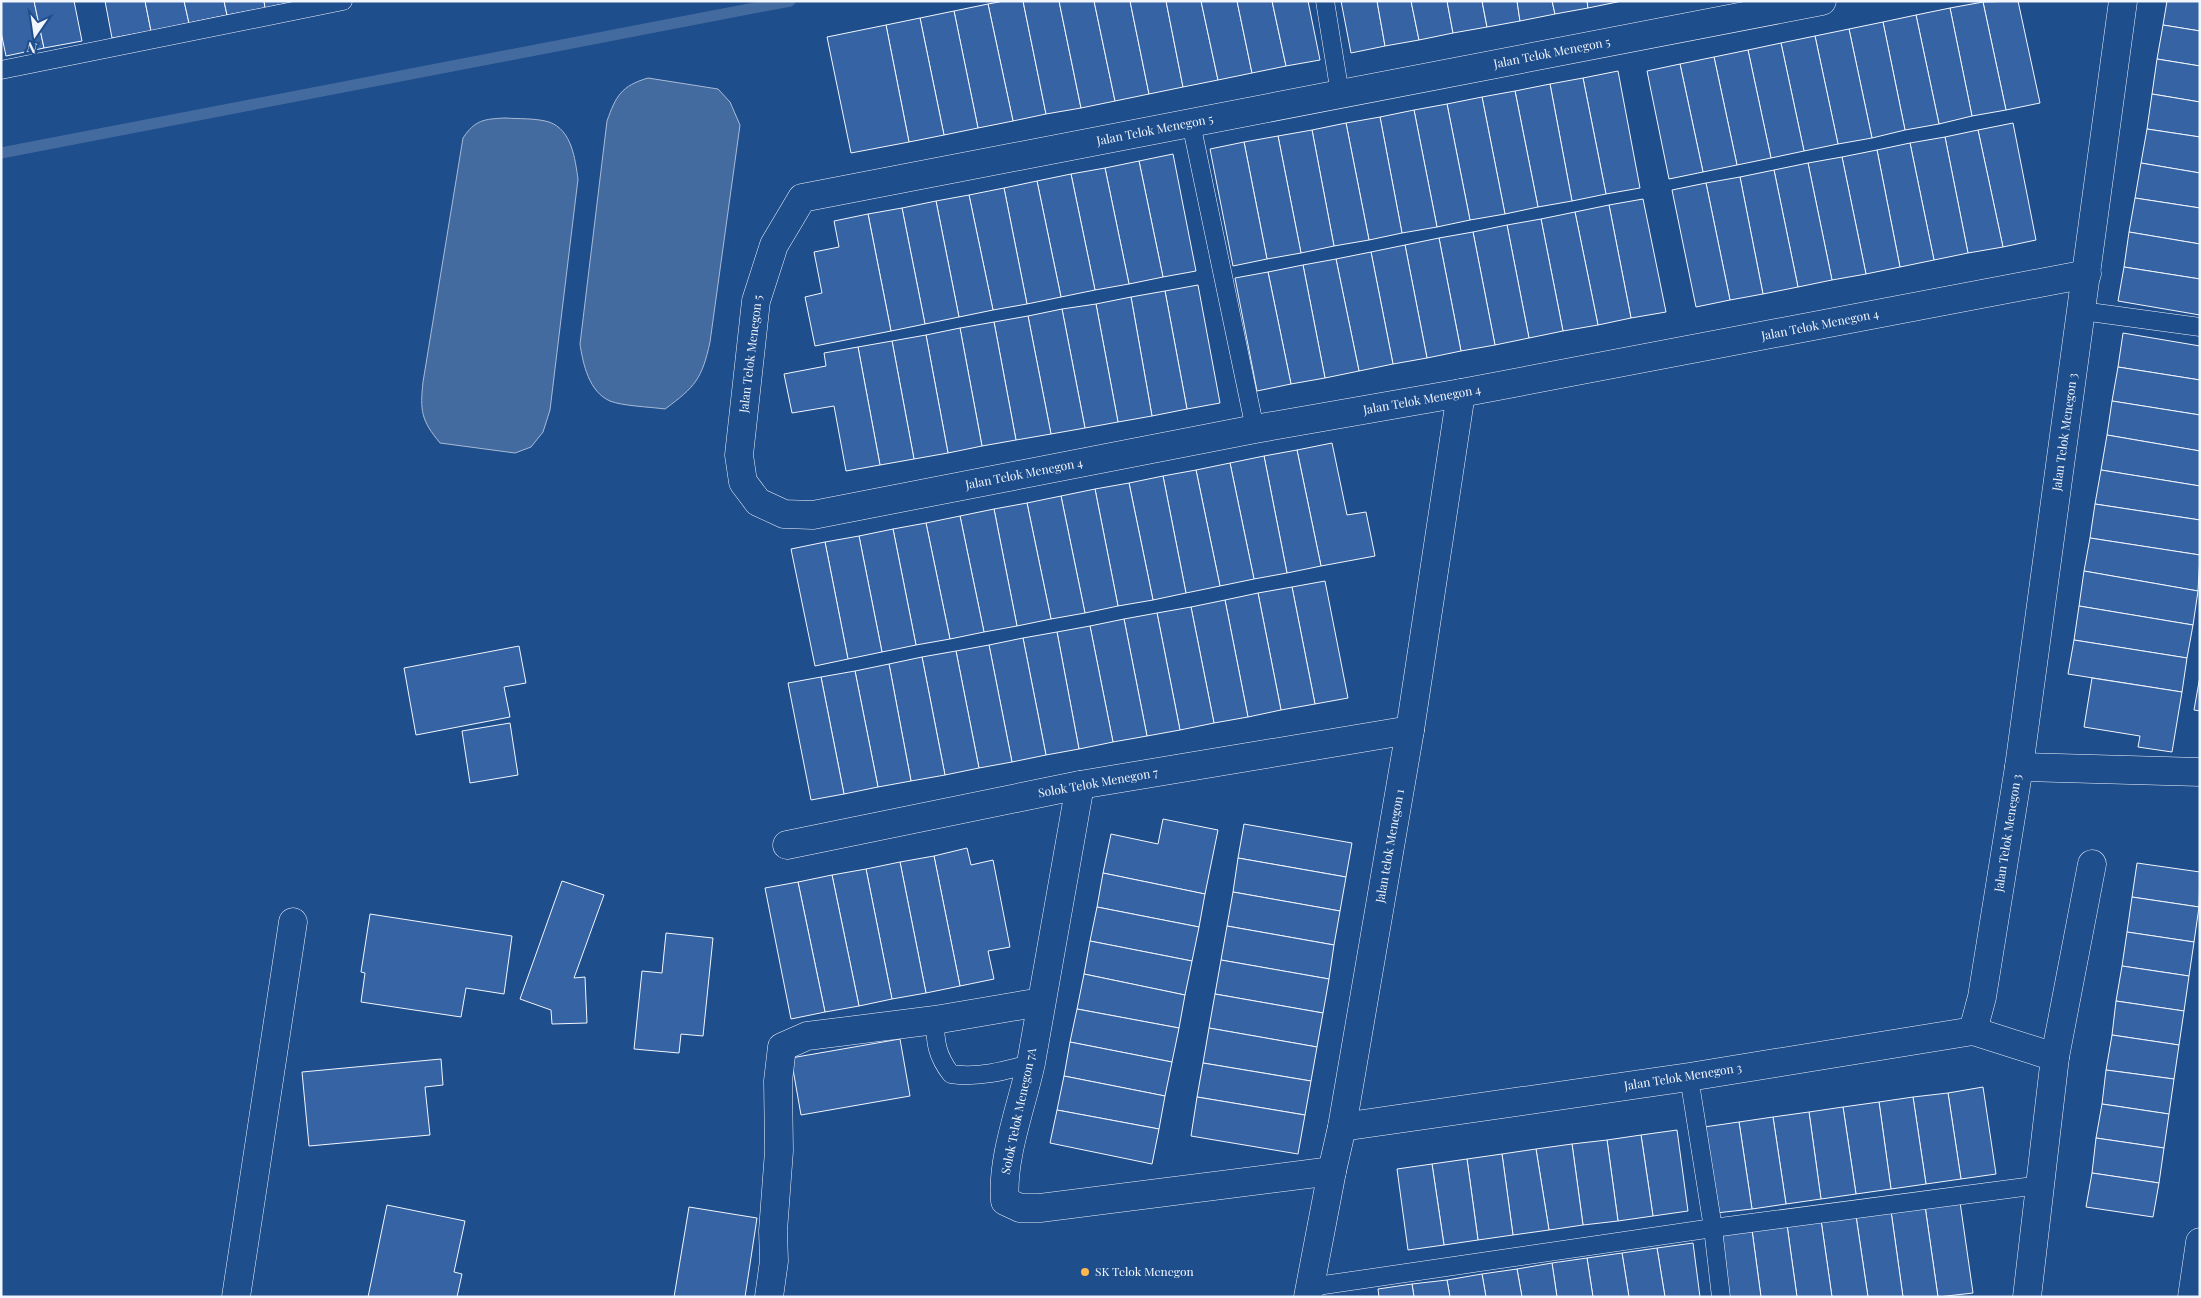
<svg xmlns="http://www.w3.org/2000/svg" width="2201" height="1298" viewBox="0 0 2201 1298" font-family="'Playfair Display',serif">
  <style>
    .water { fill: #446ba0; stroke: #a8bbd7 }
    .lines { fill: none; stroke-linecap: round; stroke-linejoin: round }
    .stream { stroke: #446ba0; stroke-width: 11 }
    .building { fill: #3563a3; stroke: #f2f6ff }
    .lane-casing { stroke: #f2f6ff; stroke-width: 19 }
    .street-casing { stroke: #f2f6ff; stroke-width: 29 }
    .lane { stroke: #1f4e8c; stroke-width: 18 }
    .street { stroke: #1f4e8c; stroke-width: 28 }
    .poi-dot { fill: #ffb74d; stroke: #1f4e8c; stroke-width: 2 }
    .labels { text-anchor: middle; stroke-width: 4; stroke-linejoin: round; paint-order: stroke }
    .street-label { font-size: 12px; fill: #f2f6ff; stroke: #1f4e8c }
    .poi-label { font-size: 12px; fill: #f2f6ff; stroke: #1f4e8c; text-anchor: start }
  </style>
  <rect width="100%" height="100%" fill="#1f4e8c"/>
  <g class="water">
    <path d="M648,78L718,89L730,102L740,125L710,342C702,379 695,387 665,409C651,407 622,406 610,401C589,392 583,364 580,344L607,121C616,96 621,86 648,78Z"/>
    <path d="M505,118C519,119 536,118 549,122C572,130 575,159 578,179L550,410L543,432L531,447L515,453L440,443C421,420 420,411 423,382L463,138C475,120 484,119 505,118Z"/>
  </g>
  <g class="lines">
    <path class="stream" d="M1,153L790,1"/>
  </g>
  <g class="building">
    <path d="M1,1H34L44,48L6,56L1,32Z"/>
    <path d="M34,1H74L82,41L44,48Z"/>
    <path d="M105,1H145L151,31L112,38Z"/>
    <path d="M145,1H184L189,23L151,31Z"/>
    <path d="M184,1H224L227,15L189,23Z"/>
    <path d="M224,1H264L265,8L227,15Z"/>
    <path d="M264,1H298L265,8Z"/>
    <path d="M1004,1H1023L1046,114L1013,121L988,4Z"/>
    <path d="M1023,1H1059L1081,108L1046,114Z"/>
    <path d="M1059,1H1094L1115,101L1081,108Z"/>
    <path d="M1094,1H1130L1149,94L1115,101Z"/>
    <path d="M1130,1H1166L1183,87L1149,94Z"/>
    <path d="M1166,1H1201L1218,80L1183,87Z"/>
    <path d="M1201,1H1237L1252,73L1218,80Z"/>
    <path d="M1237,1H1272L1286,66L1252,73Z"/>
    <path d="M1272,1H1308L1320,60L1286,66Z"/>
    <path d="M1341,1H1377L1385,46L1351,53Z"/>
    <path d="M1377,1H1411L1419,40L1385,46Z"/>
    <path d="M1411,1H1447L1453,33L1419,40Z"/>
    <path d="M1447,1H1482L1487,27L1453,33Z"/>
    <path d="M1482,1H1517L1520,21L1487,27Z"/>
    <path d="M1517,1H1552L1555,14L1520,21Z"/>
    <path d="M1552,1H1587L1588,8L1555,14Z"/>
    <path d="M1587,1H1622L1588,8Z"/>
    <path d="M2018,1L2040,103L2006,110L1983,2Z"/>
    <path d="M2167,1H2200V31L2163,25Z"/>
    <path d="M1983,2L2006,110L1972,116L1950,8Z"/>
    <path d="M988,4L1013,121L978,128L954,11Z"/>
    <path d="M1950,8L1972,116L1939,124L1916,15Z"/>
    <path d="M954,11L978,128L944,135L920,18Z"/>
    <path d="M1916,15L1939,124L1905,130L1883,22Z"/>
    <path d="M920,18L944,135L909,142L886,25Z"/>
    <path d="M1883,22L1905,130L1872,138L1849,29Z"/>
    <path d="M886,25L909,142L851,153L827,37Z"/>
    <path d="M2163,25L2200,31V66L2157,59Z"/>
    <path d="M1849,29L1872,138L1838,144L1815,36Z"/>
    <path d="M1815,36L1838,144L1804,151L1781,43Z"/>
    <path d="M1781,43L1804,151L1771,158L1748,50Z"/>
    <path d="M1748,50L1771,158L1737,165L1714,57Z"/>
    <path d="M1714,57L1737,165L1703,172L1680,64Z"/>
    <path d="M2157,59L2200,66V102L2152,94Z"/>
    <path d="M1680,64L1703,172L1669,179L1647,71Z"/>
    <path d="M1618,71L1640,188L1606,194L1583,78Z"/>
    <path d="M1583,78L1606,194L1572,201L1550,84Z"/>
    <path d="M1550,84L1572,201L1538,207L1515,91Z"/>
    <path d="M1515,91L1538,207L1505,214L1482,97Z"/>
    <path d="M2152,94L2200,102V137L2147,129Z"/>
    <path d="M1482,97L1505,214L1470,220L1447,104Z"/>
    <path d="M1447,104L1470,220L1437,227L1414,110Z"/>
    <path d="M1414,110L1437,227L1402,233L1380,117Z"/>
    <path d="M1380,117L1402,233L1369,240L1346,123Z"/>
    <path d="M1346,123L1369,240L1334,246L1312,130Z"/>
    <path d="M2013,123L2036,240L2003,247L1978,130Z"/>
    <path d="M2147,129L2200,137V173L2141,163Z"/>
    <path d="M1312,130L1334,246L1301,253L1278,136Z"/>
    <path d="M1978,130L2003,247L1968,253L1945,137Z"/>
    <path d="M1278,136L1301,253L1267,259L1244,142Z"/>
    <path d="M1945,137L1968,253L1934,260L1910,143Z"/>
    <path d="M1244,142L1267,259L1233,266L1210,149Z"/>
    <path d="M1910,143L1934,260L1900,267L1877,150Z"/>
    <path d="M1877,150L1900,267L1866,274L1842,157Z"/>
    <path d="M1173,154L1196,271L1163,277L1139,161Z"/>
    <path d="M1842,157L1866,274L1832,280L1808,163Z"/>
    <path d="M1139,161L1163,277L1129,284L1105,168Z"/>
    <path d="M1808,163L1832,280L1798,287L1774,170Z"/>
    <path d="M2141,163L2200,173V208L2135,198Z"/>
    <path d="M1105,168L1129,284L1095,290L1071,174Z"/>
    <path d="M1774,170L1798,287L1763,294L1740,177Z"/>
    <path d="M1071,174L1095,290L1061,297L1037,181Z"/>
    <path d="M1740,177L1763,294L1730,300L1706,183Z"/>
    <path d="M1037,181L1061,297L1027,304L1004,188Z"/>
    <path d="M1706,183L1730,300L1696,307L1672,190Z"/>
    <path d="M1004,188L1027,304L993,310L969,195Z"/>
    <path d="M969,195L993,310L959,317L936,201Z"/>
    <path d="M2135,198L2200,208V244L2129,232Z"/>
    <path d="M1643,199L1666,312L1631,318L1609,205Z"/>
    <path d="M936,201L959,317L925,324L902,208Z"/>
    <path d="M1609,205L1631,318L1598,325L1575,212Z"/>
    <path d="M902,208L925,324L891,331L868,214Z"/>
    <path d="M1575,212L1598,325L1563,331L1541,219Z"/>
    <path d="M868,214L891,331L815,346L805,297L822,293L814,252L839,247L834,221Z"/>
    <path d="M1541,219L1563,331L1529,338L1507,225Z"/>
    <path d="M1507,225L1529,338L1495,345L1473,232Z"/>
    <path d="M1473,232L1495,345L1461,351L1439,238Z"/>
    <path d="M2129,232L2200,244V279L2124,267Z"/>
    <path d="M1439,238L1461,351L1427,358L1405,245Z"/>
    <path d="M1405,245L1427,358L1393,364L1371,252Z"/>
    <path d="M1371,252L1393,364L1359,371L1336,259Z"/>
    <path d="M1336,259L1359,371L1325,378L1303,265Z"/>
    <path d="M1303,265L1325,378L1291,384L1268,272Z"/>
    <path d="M2124,267L2200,279V315L2118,301Z"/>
    <path d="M1268,272L1291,384L1257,391L1235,278Z"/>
    <path d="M1198,285L1220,403L1187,409L1165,291Z"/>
    <path d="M1165,291L1187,409L1152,416L1131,297Z"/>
    <path d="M1131,297L1152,416L1118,422L1096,304Z"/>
    <path d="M1096,304L1118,422L1085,428L1062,309Z"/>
    <path d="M1062,309L1085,428L1051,434L1028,316Z"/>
    <path d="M1028,316L1051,434L1016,440L994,322Z"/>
    <path d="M994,322L1016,440L982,446L960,328Z"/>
    <path d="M960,328L982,446L948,453L926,335Z"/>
    <path d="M2123,333L2200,346V380L2118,367Z"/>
    <path d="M926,335L948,453L914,459L892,341Z"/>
    <path d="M892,341L914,459L880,465L858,347Z"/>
    <path d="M858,347L880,465L846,471L834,406L792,413L784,374L826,366L824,353Z"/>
    <path d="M2118,367L2200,380V415L2112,401Z"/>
    <path d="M2112,401L2200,415V451L2107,435Z"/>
    <path d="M2107,435L2200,451V486L2101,470Z"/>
    <path d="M1332,443L1347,515L1366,512L1375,556L1321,566L1297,450Z"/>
    <path d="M1297,450L1321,566L1287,573L1264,456Z"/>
    <path d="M1264,456L1287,573L1254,579L1230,463Z"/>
    <path d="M1230,463L1254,579L1220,586L1196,470Z"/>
    <path d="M1196,470L1220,586L1186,593L1163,476Z"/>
    <path d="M2101,470L2200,486V520L2095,504Z"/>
    <path d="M1163,476L1186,593L1153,600L1129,483Z"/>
    <path d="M1129,483L1153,600L1118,606L1095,489Z"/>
    <path d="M1095,489L1118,606L1085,613L1061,496Z"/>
    <path d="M1061,496L1085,613L1051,619L1027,503Z"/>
    <path d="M1027,503L1051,619L1017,626L994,509Z"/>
    <path d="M2095,504L2200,520V555L2090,538Z"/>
    <path d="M994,509L1017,626L984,632L960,516Z"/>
    <path d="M960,516L984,632L950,639L926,523Z"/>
    <path d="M926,523L950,639L916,645L893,529Z"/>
    <path d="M893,529L916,645L882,652L859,536Z"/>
    <path d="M859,536L882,652L848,659L825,542Z"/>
    <path d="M2090,538L2200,555L2198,591L2084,571Z"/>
    <path d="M825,542L848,659L815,666L791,549Z"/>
    <path d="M2084,571L2198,591L2193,625L2079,606Z"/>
    <path d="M1325,581L1348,698L1315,704L1292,587Z"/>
    <path d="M1292,587L1315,704L1281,710L1258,593Z"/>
    <path d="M1258,593L1281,710L1248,717L1225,600Z"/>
    <path d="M1225,600L1248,717L1214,723L1191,607Z"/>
    <path d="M2079,606L2193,625L2187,658L2074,640Z"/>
    <path d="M1191,607L1214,723L1180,730L1157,613Z"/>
    <path d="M1157,613L1180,730L1147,736L1124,619Z"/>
    <path d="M1124,619L1147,736L1113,742L1090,626Z"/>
    <path d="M1090,626L1113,742L1079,749L1057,632Z"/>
    <path d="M1057,632L1079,749L1046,755L1023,638Z"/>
    <path d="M1023,638L1046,755L1012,762L989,645Z"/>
    <path d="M2074,640L2187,658L2182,692L2068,674Z"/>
    <path d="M989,645L1012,762L979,768L956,651Z"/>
    <path d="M519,646L526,683L504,687L510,717L416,735L404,668Z"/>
    <path d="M956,651L979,768L945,775L922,657Z"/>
    <path d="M922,657L945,775L911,781L889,664Z"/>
    <path d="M889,664L911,781L878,787L855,671Z"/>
    <path d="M855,671L878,787L844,794L821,677Z"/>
    <path d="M2200,676V711L2194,710Z"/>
    <path d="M821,677L844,794L811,800L788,683Z"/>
    <path d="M2092,678L2182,692L2172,752L2138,747L2140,736L2084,727Z"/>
    <path d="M510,723L518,775L470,783L462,731Z"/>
    <path d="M1163,819L1218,830L1205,894L1103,873L1111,834L1158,844Z"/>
    <path d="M1244,824L1352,843L1346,877L1238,858Z"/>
    <path d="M967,848L971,865L993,860L1010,947L988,951L994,979L960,986L934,856Z"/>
    <path d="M934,856L960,986L926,993L900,862Z"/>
    <path d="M1238,858L1346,877L1340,911L1233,892Z"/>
    <path d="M900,862L926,993L892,999L866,869Z"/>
    <path d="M2137,863L2200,872L2199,907L2132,897Z"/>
    <path d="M866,869L892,999L859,1006L832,875Z"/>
    <path d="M1103,873L1205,894L1199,927L1097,907Z"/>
    <path d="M832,875L859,1006L825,1012L798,882Z"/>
    <path d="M562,881L604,895L574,978L585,977L587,1023L552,1024L551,1010L520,999Z"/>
    <path d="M798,882L825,1012L791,1019L765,888Z"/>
    <path d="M1233,892L1340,911L1334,945L1227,926Z"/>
    <path d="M2132,897L2199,907L2194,942L2127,932Z"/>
    <path d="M1097,907L1199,927L1192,961L1090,941Z"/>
    <path d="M370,914L512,936L504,994L466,988L461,1017L361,1002L365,973L361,972Z"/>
    <path d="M1227,926L1334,945L1329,979L1221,960Z"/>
    <path d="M2127,932L2194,942L2189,976L2122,966Z"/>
    <path d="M666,933L713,938L703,1036L681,1034L679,1053L634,1049L642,971L662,973Z"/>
    <path d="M1090,941L1192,961L1185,995L1084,974Z"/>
    <path d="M1221,960L1329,979L1323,1013L1215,994Z"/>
    <path d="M2122,966L2189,976L2184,1011L2116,1001Z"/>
    <path d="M1084,974L1185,995L1179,1028L1077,1009Z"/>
    <path d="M1215,994L1323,1013L1317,1047L1209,1028Z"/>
    <path d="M2116,1001L2184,1011L2179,1045L2112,1035Z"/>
    <path d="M1077,1009L1179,1028L1172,1062L1070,1042Z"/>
    <path d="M1209,1028L1317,1047L1311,1081L1203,1063Z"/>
    <path d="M2112,1035L2179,1045L2174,1079L2106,1070Z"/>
    <path d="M900,1039L910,1096L801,1115L791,1058Z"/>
    <path d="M1070,1042L1172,1062L1165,1096L1064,1076Z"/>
    <path d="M441,1059L443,1085L425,1087L430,1135L309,1146L302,1072Z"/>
    <path d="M1203,1063L1311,1081L1305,1115L1197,1097Z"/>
    <path d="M2106,1070L2174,1079L2169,1114L2102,1104Z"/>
    <path d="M1064,1076L1165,1096L1159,1129L1057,1110Z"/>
    <path d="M1983,1087L1996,1174L1961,1179L1948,1093Z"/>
    <path d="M1948,1093L1961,1179L1926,1184L1913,1097Z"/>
    <path d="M1197,1097L1305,1115L1298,1154L1191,1136Z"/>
    <path d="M1913,1097L1926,1184L1891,1189L1879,1102Z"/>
    <path d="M1879,1102L1891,1189L1856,1194L1843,1107Z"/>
    <path d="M2102,1104L2169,1114L2164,1148L2096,1138Z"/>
    <path d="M1843,1107L1856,1194L1821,1199L1809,1112Z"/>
    <path d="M1057,1110L1159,1129L1152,1164L1050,1143Z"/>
    <path d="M1809,1112L1821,1199L1786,1204L1773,1117Z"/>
    <path d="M1773,1117L1786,1204L1752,1209L1739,1122Z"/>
    <path d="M1739,1122L1752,1209L1716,1213L1704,1127Z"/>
    <path d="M1677,1130L1688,1211L1653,1216L1641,1135Z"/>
    <path d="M1641,1135L1653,1216L1618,1221L1607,1140Z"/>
    <path d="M2096,1138L2164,1148L2159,1183L2092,1173Z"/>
    <path d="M1607,1140L1618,1221L1583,1225L1572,1144Z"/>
    <path d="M1572,1144L1583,1225L1549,1230L1536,1149Z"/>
    <path d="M1536,1149L1549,1230L1513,1235L1502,1154Z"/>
    <path d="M1502,1154L1513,1235L1478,1240L1467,1159Z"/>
    <path d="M1467,1159L1478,1240L1444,1245L1432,1164Z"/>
    <path d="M1432,1164L1444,1245L1408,1250L1397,1169Z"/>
    <path d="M2092,1173L2159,1183L2153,1217L2086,1207Z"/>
    <path d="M1960,1202L1973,1293L1938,1297L1925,1206Z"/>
    <path d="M387,1205L465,1221L454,1272L462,1274L457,1297H368Z"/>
    <path d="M1925,1206L1938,1297H1903L1891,1211Z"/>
    <path d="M689,1207L757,1218L745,1297H674Z"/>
    <path d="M1891,1211L1903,1297H1868L1856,1216Z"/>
    <path d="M1856,1216L1868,1297H1832L1821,1220Z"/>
    <path d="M1821,1220L1832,1297H1797L1787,1225Z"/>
    <path d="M1787,1225L1797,1297H1761L1752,1230Z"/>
    <path d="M1752,1230L1761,1297H1725L1717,1235Z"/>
    <path d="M1693,1243L1700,1297H1665L1657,1248Z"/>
    <path d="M1657,1248L1665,1297H1629L1622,1253Z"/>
    <path d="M1622,1253L1629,1297H1593L1587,1258Z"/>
    <path d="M1587,1258L1593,1297H1557L1552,1263Z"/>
    <path d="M1552,1263L1557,1297H1522L1517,1269Z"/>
    <path d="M1517,1269L1522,1297H1486L1482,1274Z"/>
    <path d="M1482,1274L1486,1297H1450L1447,1280Z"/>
    <path d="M1447,1280L1450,1297H1414L1412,1284Z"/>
    <path d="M1412,1284L1414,1297H1379L1378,1289Z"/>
  </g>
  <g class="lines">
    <defs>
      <g id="lane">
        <path d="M1325,1L1340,94"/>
        <path d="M1,70L343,1"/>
        <path d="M1191,123L1255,429"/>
        <path d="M2082,311L2200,327"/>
        <path d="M935,1020C935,1042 937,1056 951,1074C978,1078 1004,1071 1030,1064"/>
        <path d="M1689,1077L1713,1228L1721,1297"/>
        <path d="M1310,1287L1713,1228L2040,1185"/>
      </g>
      <g id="street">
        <path d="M1822,1L802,198L774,245L756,301L739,455L743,482L758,502L784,514L813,515L1255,429L1461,393L2087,274"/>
        <path d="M2019,767L2200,772"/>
        <path d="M1080,785C1063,878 1048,971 1031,1063C1022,1105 1001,1159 1005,1201L1020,1208H1040L1332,1171"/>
        <path d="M787,845L1080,785L1410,730"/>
        <path d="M1973,1031L2055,1057"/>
        <path d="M1342,1127L1689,1077L1973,1031L1982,997L2019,767L2123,1"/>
        <path d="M236,1297L293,922"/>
        <path d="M769,1297L774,1261L773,1231L779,1151L778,1081L782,1047L807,1036L935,1020L1041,1002"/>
        <path d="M1308,1297L1332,1171L1342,1127L1410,730L1461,393"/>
        <path d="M2027,1297L2055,1057L2092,864"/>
        <path d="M2192,1297L2200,1242"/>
      </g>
    </defs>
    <use href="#lane" class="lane-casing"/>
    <use href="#street" class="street-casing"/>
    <use href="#lane" class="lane"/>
    <use href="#street" class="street"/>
  </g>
  <circle class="poi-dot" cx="1085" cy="1272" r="5"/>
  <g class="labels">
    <g class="street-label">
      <text transform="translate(1552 53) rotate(-11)" y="4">Jalan Telok Menegon 5</text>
      <text transform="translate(1155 130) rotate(-11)" y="4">Jalan Telok Menegon 5</text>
      <text transform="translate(1820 325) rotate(-11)" y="4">Jalan Telok Menegon 4</text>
      <text transform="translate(751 354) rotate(-83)" y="4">Jalan Telok Menegon 5</text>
      <text transform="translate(1422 400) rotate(-10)" y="4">Jalan Telok Menegon 4</text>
      <text transform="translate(2065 432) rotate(-82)" y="4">Jalan Telok Menegon 3</text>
      <text transform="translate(1024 474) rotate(-11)" y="4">Jalan Telok Menegon 4</text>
      <text transform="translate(1098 783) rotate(-10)" y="4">Solok Telok Menegon 7</text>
      <text transform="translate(2008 833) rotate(-81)" y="4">Jalan Telok Menegon 3</text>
      <text transform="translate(1390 846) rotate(-80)" y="4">Jalan telok Menegon 1</text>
      <text transform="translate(1683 1077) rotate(-9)" y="4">Jalan Telok Menegon 3</text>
      <text transform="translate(1019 1111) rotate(-78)" y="4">Solok Telok Menegon 7A</text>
    </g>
    <g class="poi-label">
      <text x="1095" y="1276">SK Telok Menegon</text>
    </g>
  </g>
  <rect width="2201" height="1298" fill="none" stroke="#f2f6ff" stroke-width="5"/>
  <g transform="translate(35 35) rotate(193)" stroke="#1f4e8c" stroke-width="4" paint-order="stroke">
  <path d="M0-4L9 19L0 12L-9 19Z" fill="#f2f6ff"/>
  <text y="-8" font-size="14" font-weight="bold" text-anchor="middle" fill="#f2f6ff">N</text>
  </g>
</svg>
